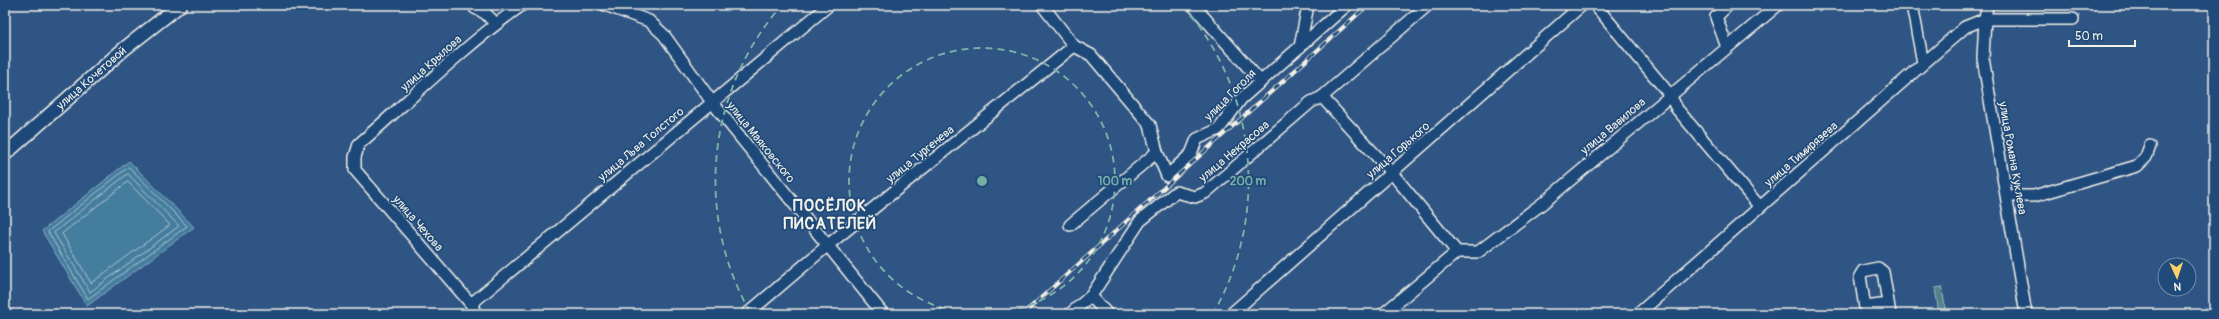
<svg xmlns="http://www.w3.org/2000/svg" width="2219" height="319" viewBox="0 0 2219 319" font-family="Pangolin,sans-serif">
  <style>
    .green { fill: #53828b; stroke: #a4baba }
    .water { fill: #447d9f; stroke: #8aabbc }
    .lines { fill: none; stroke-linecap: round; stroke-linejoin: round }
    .shore { stroke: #aec3cb; stroke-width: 1 }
    .minor-casing { stroke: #f4f1e8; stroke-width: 14 }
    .major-casing { stroke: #f4f1e8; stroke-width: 16 }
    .minor { stroke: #1f4a7a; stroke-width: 11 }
    .major { stroke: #1f4a7a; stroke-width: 13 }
    .rail-casing { stroke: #f4f1e8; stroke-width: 4 }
    .rail { stroke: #1f4a7a; stroke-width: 2.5; stroke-dasharray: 8; stroke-linecap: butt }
    .ring { fill: none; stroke: #76ada5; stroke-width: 2; stroke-dasharray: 7 5 }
    .labels { text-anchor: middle; stroke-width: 3.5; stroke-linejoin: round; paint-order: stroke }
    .street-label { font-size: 12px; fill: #f4f1e8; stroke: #1f4a7a }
    .district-label { font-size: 16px; font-weight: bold; letter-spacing: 1px; fill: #f4f1e8; stroke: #1f4a7a }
    .centre { fill: #76ada5; stroke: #1f4a7a; stroke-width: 2 }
    .ring-label { font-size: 12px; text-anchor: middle; font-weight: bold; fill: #76ada5; stroke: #1f4a7a; stroke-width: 3.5; stroke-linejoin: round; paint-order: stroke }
  </style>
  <rect width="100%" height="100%" fill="#2f5585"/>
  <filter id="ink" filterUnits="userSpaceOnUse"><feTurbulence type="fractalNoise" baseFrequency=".025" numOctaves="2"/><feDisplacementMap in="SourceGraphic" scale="8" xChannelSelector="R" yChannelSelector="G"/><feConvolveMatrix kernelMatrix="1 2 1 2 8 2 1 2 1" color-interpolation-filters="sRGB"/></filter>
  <g filter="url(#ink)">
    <path class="green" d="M1942,287L1946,314H1939L1935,288Z"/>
    <path class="water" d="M129,161L194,227L87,306L42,231Z"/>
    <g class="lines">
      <g class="shore">
        <path d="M129,167L187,226L88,299L48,232Z"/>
        <path d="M128,174L179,226L90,292L54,233Z"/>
        <path d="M128,182L170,225L91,283L62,234Z"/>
      </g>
      <defs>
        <g id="minor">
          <path d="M605,5L649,21L664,35L712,102L883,314"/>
          <path d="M1042,5L1074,46L1091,55L1150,125L1157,152"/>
          <path d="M1193,5L1261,82"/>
          <path d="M1595,5L1670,95L1677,109L1760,207"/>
          <path d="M1912,5L1923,63"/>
          <path d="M1987,5L1985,19L1983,58L2026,314"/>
          <path d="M475,8L485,13L496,24"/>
          <path d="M1300,47L1308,5"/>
          <path d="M1727,47L1716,17L1728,5"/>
          <path d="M1322,97L1392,173L1457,252"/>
          <path d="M2007,196H2034L2137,166L2146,157L2150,146"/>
          <path d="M1070,225L1157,152L1167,176L1191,154L1197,139L1219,129L1241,99L1347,5"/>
          <path d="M1457,252H1478L1543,203L1778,5"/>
          <path d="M1091,296L1107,314"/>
          <path d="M471,304L829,5"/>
          <path d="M1865,307L1888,304"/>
          <path d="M476,314L471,304L355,170V157L359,144C413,97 464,46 522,5"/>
          <path d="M747,314L828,245L1074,46"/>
          <path d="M1070,314L1091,296L1140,221L1176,192L1195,197L1205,193L1311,102L1322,97L1428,5"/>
          <path d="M1231,314L1582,5"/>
          <path d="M1383,314L1457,252"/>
          <path d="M1638,314L1965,27L1985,19H2073"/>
          <path d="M1866,314L1860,276L1863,271L1878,268L1883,272L1890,314"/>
        </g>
        <g id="major">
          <path id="s1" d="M5,154L124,49L180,5"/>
        </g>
      </defs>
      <use href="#minor" class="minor-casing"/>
      <use href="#major" class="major-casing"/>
      <use href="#minor" class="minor"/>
      <use href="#major" class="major"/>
      <defs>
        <path id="rail" d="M1023,314L1368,5"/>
      </defs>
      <use href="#rail" class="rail-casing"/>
      <use href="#rail" class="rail"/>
    </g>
  </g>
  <g class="ring">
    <path d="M981 314A133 133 0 1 1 983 314"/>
    <path d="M750 312A266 266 0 0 1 781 6M1183 6A266 266 0 0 1 1214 312"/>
  </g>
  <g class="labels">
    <g class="street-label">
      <text transform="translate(431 63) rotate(-42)" y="4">улица Крылова</text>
      <text dy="4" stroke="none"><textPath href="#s1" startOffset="115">улица Кочетовой</textPath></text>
      <text transform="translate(1230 95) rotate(-45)" y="4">улица Гоголя</text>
      <text transform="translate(1613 126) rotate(-40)" y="4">улица Вавилова</text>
      <text transform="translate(761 142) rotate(51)" y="4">улица Маяковского</text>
      <text transform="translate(641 144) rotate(-40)" y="4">улица Льва Толстого</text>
      <text transform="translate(1398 150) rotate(-41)" y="4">улица Горького</text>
      <text transform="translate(1234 151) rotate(-40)" y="4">улица Некрасова</text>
      <text transform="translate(920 154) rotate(-39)" y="4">улица Тургенева</text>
      <text transform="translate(1801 154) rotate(-41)" y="4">улица Тимирязева</text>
      <text transform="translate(2013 158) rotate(80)" y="4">улица Романа Куклева</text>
      <text transform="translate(418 223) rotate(49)" y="4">улица Чехова</text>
    </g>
    <g class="district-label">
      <text x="830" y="211">ПОСЁЛОК<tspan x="830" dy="18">ПИСАТЕЛЕЙ</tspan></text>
    </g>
  </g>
  <circle cx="982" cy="181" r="6" class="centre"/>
  <g class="ring-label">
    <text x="1115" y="185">100 m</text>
    <text x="1248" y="185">200 m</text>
  </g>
  <rect width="2219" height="319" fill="none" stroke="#1f4a7a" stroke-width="20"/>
  <rect x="10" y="10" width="2199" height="299" fill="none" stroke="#f4f1e8" stroke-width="1.5" filter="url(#ink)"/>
  <g transform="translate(2177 277) rotate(177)"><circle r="19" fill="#1f4a7a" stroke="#748da6"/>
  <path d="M0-3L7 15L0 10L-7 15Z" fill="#ffd166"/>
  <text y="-6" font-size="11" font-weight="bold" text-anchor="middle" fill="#f4f1e8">N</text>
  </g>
  <path d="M2069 40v6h66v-6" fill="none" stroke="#f4f1e8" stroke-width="2"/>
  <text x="2075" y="40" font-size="12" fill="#f4f1e8" stroke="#1f4a7a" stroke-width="3" paint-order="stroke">50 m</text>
</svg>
